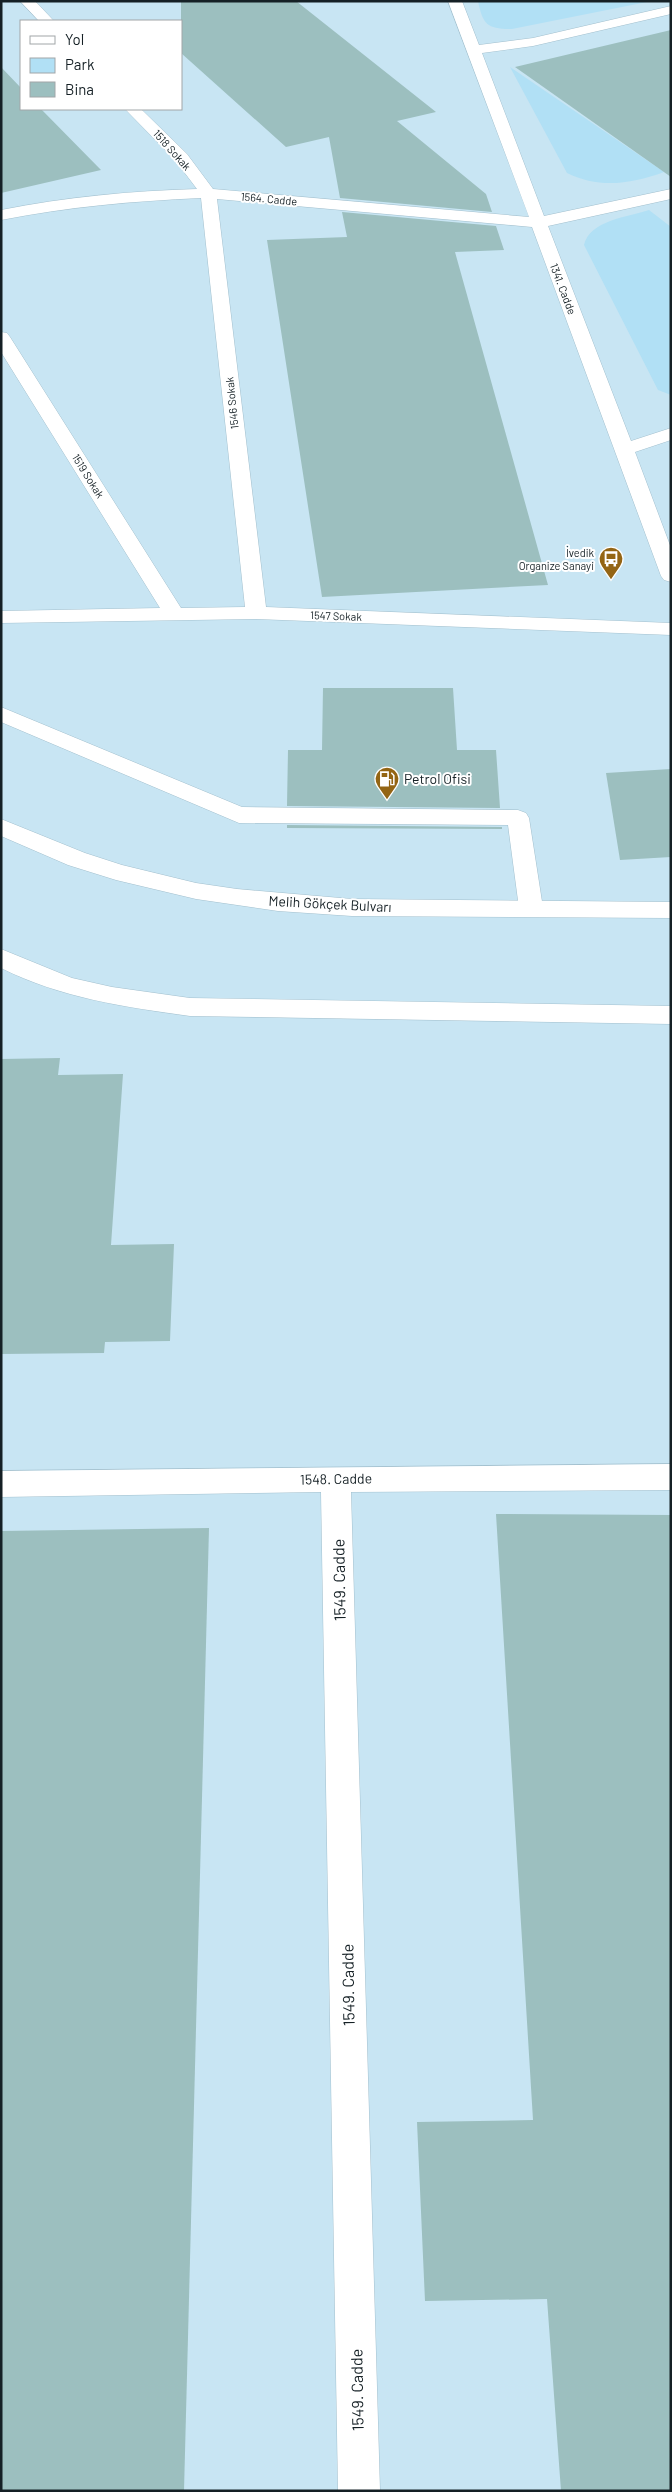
<svg xmlns="http://www.w3.org/2000/svg" width="672" height="2492" viewBox="0 0 672 2492" font-family="Barlow,sans-serif">
  <style>
    .built { fill: #c8e5f3; fill-rule: evenodd }
    .green { fill: #b1e0f5 }
    .building { fill: #9cbfbf }
    .lines { fill: none; stroke-linecap: round; stroke-linejoin: round }
    .minor-casing { stroke: #a3c0ce; stroke-width: 1 }
    .major-casing { stroke: #a3c0ce; stroke-width: 1 }
    .minor { fill: #fff; fill-rule: evenodd }
    .major { fill: #fff; fill-rule: evenodd }
    .labels { text-anchor: middle; stroke-width: 4; stroke-linejoin: round; paint-order: stroke }
    .far-street-label { font-size: 11px; fill: #152025; stroke: #fff }
    .far-poi-label { font-size: 11px; fill: #152025; stroke: #fff; text-anchor: end }
    .poi-label { font-size: 14px; fill: #152025; stroke: #fff; text-anchor: start }
    .street-label { font-size: 14px; fill: #152025; stroke: #fff }
    .near-street-label { font-size: 16px; fill: #152025; stroke: #fff }
  </style>
  <rect width="100%" height="100%" fill="#dbf4ff"/>
  <path class="built" d="M1,1H671V2491H1ZM21,21H181V109H21Z"/>
  <g class="green">
    <path d="M478,1H652L512,29C487,29 483,25 478,1Z"/>
    <path d="M510,67L664,172C631,184 599,189 567,173Z"/>
    <path d="M649,210L671,227V395L658,390L584,245C590,220 628,217 649,210Z"/>
  </g>
  <g class="building">
    <path d="M181,1H296L436,112L397,121L486,194L492,212L340,198L329,137L286,147L181,53Z"/>
    <path d="M671,30V177L515,67Z"/>
    <path d="M1,67L21,88V109H41L101,170L1,193Z"/>
    <path d="M342,212L496,226L504,250L455,252L548,585L322,597L267,240L347,237Z"/>
    <path d="M323,688H453L457,750H496L500,808L287,806L288,750H322Z"/>
    <path d="M671,769V857L620,860L606,773Z"/>
    <path d="M287,825L502,827V829L287,828Z"/>
    <path d="M60,1058L58,1075L123,1074L111,1245L174,1244L170,1341L105,1342L104,1353L1,1354V1059Z"/>
    <path d="M496,1514L671,1515V2491H561L547,2299L425,2301L417,2122L533,2120Z"/>
    <path d="M209,1528L184,2491H1V1531Z"/>
  </g>
  <g class="lines">
    <defs>
      <g id="minor">
        <path d="M20,1H35L54,21H39Z"/>
        <path d="M448,1H462L479,45L533,38L671,6V14L533,46L482,53L544,216L671,189V199L548,226L631,441L671,428V440L635,452L671,548V582L664,580L661,576L532,227L217,199L266,607L671,623V635L256,619L1,623V611L160,608L1,352V332L7,333L10,337L181,608L245,607L201,198C133,201 67,207 1,220V210C66,197 131,191 197,189L175,160L125,109H141L187,154L213,189L529,217Z"/>
        <path d="M1,707L242,807L518,810L526,813L529,818L543,908L539,914L531,916L523,914L519,908L508,825L239,823L1,722Z"/>
        <path d="M671,1464V1490L351,1492L380,2491H338L321,1492L1,1497V1471Z"/>
      </g>
      <g id="major">
        <path d="M1,819L85,853L122,865L196,883L237,889L352,899L671,902V918L352,916L278,911L196,899L116,880L68,865L1,836Z"/>
        <path d="M1,949L72,978L112,987L190,998L671,1006V1024L190,1016C125,1007 61,998 1,968Z"/>
      </g>
    </defs>
    <use href="#minor" class="minor-casing"/>
    <use href="#major" class="major-casing"/>
    <use href="#minor" class="minor"/>
    <use href="#major" class="major"/>
  </g>
  <defs>
    <symbol id="bus-pin" viewBox="-11 -11 22 30"><path d="M0 17L-7.5 6A9.5 9.5 0 1 1 7.5 6Z" fill="#946514" stroke="#fff"/><path d="M-5-6H5V4H4V6H2V4H-2V6H-4V4H-5ZM-3.5-4V0h7V-4ZM-3.5 1.2v1.5H-2V1.2ZM2 1.2v1.5H3.5V1.2Z" fill="#fff"/></symbol>
    <symbol id="fuel-pin" viewBox="-11 -11 22 30"><path d="M0 17L-7.5 6A9.5 9.5 0 1 1 7.5 6Z" fill="#946514" stroke="#fff"/><path d="M-5.5-6h7V0h2V4h1.3V-2.5L3-4.5l.8-.8L6-3V5H2.5V1h-1V6h-7ZM-4.2-4.7v3.2H.2V-4.7Z" fill="#fff"/></symbol>
  </defs>
  <g fill-rule="evenodd">
    <use href="#bus-pin" x="597" y="545" width="28" height="38"/>
    <use href="#fuel-pin" x="373" y="765" width="28" height="38"/>
  </g>
  <g class="labels">
    <g class="far-street-label">
      <text transform="translate(172 150) rotate(48)" y="4">1518 Sokak</text>
      <text transform="translate(269 199) rotate(5)" y="4">1564. Cadde</text>
      <text transform="translate(563 289) rotate(69)" y="4">1341. Cadde</text>
      <text transform="translate(232 403) rotate(-96)" y="4">1546 Sokak</text>
      <text transform="translate(88 476) rotate(58)" y="4">1519 Sokak</text>
      <text transform="translate(336 616) rotate(2)" y="4">1547 Sokak</text>
    </g>
    <g class="far-poi-label">
      <text x="594" y="557">İvedik<tspan x="594" dy="13">Organize Sanayi</tspan></text>
    </g>
    <g class="poi-label">
      <text x="404" y="784">Petrol Ofisi</text>
    </g>
    <g class="street-label">
      <text transform="translate(330 904) rotate(3)" y="5">Melih Gökçek Bulvarı</text>
      <text transform="translate(336 1479) rotate(-1)" y="5">1548. Cadde</text>
    </g>
    <g class="near-street-label">
      <text transform="translate(339 1580) rotate(-91)" y="6">1549. Cadde</text>
      <text transform="translate(348 1985) rotate(-91)" y="6">1549. Cadde</text>
      <text transform="translate(357 2390) rotate(-91)" y="6">1549. Cadde</text>
    </g>
  </g>
  <rect width="672" height="2492" fill="none" stroke="#152025" stroke-width="5"/>
  <rect x="20" y="20" width="162" height="90" fill="#ffffff" stroke="#a1a6a8"/>
  <rect x="30" y="36" width="25" height="8" fill="#ffffff" stroke="#a1a6a8"/>
  <text x="65" y="45" font-size="15" fill="#152025">Yol</text>
  <rect x="30" y="58" width="25" height="15" fill="#b1e0f5" stroke="#a1a6a8"/>
  <text x="65" y="70" font-size="15" fill="#152025">Park</text>
  <rect x="30" y="82" width="25" height="15" fill="#9cbfbf" stroke="#a1a6a8"/>
  <text x="65" y="95" font-size="15" fill="#152025">Bina</text>
</svg>
